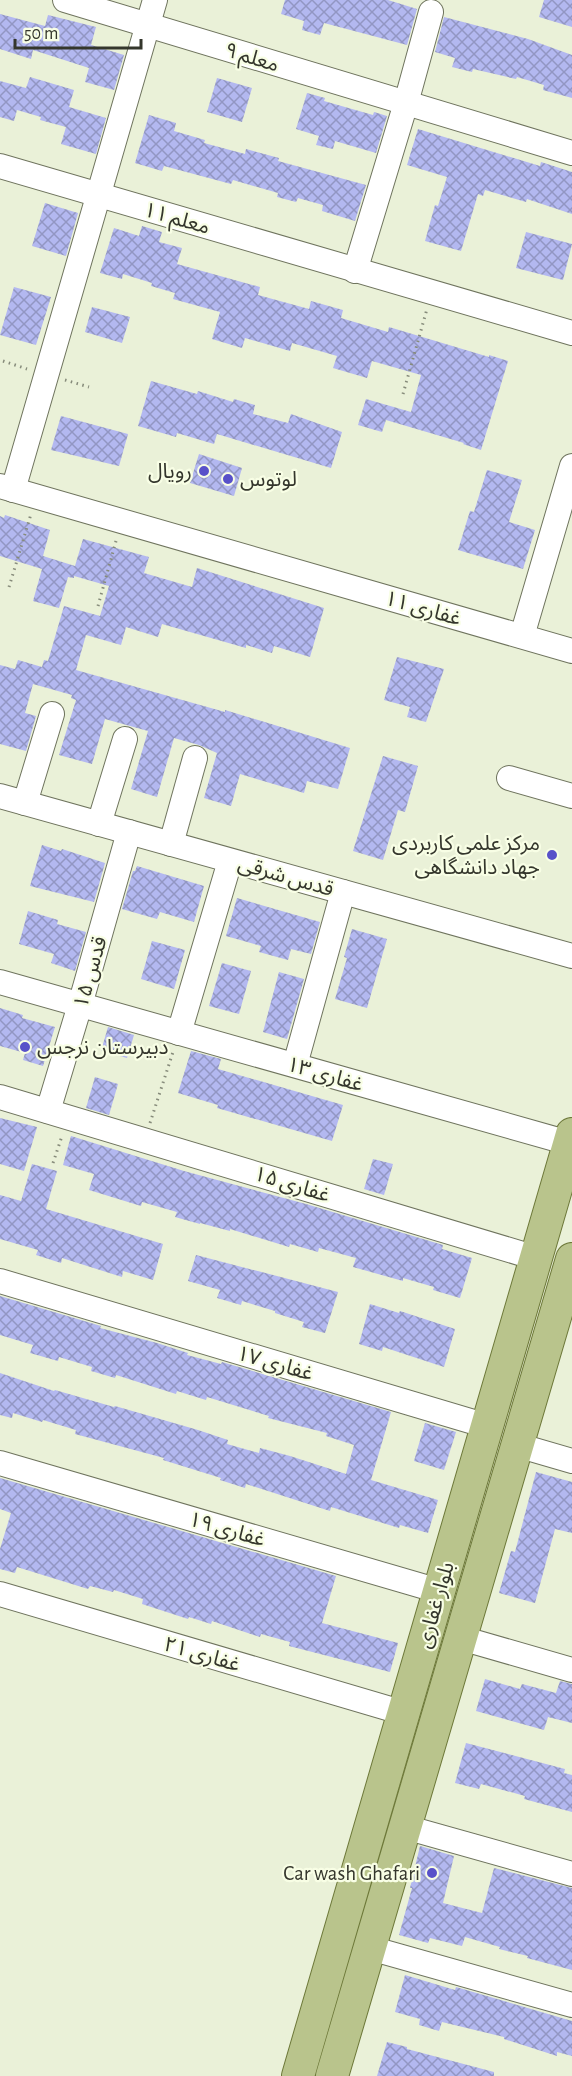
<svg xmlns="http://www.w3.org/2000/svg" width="572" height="2076" viewBox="0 0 572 2076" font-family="'Alegreya Sans','Noto Sans Arabic',sans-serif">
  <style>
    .building { fill: url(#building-cross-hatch) }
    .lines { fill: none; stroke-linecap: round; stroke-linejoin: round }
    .minor-casing { stroke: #6f745e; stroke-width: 26 }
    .major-casing { stroke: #6d7839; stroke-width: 34 }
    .path { stroke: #868b7a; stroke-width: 3; stroke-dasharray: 1.5 4.5; stroke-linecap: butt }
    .minor { stroke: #fff; stroke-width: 24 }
    .major { stroke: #b9c48c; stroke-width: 32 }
    .poi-dot { fill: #5851c9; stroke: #f8fee5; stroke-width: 2 }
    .labels { text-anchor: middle; stroke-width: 4.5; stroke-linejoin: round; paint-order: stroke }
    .street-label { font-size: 21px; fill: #34362c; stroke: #f8fee5 }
    .poi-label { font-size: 21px; fill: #34362c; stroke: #f8fee5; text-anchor: end }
  </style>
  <defs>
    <pattern id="building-cross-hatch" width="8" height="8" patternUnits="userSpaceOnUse" patternTransform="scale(1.5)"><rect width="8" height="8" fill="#b3b8f0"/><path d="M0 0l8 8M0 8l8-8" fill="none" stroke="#9296c3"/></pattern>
  </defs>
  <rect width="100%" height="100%" fill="#eaf1d8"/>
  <g class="building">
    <path d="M285,0H388L417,9L407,45L324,23L320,35L302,30L304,21L281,14Z"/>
    <path d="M544,0H572V27L539,17Z"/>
    <path d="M0,14L45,26L48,15L96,27L91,45L124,55L114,90L85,82L89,68L33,50L31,59L0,49Z"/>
    <path d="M444,17L528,39L572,55V98L543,90L544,85L517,77L516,79L473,69L472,72L452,67L455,58L435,52Z"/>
    <path d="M30,77L74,90L69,107L106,118L96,154L61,144L66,127L40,120L41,117L17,110L14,121L0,117V81L26,88Z"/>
    <path d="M217,78L252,88L242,122L207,112Z"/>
    <path d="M307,93L325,98L324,101L373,115L374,112L387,116L376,153L335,141L333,149L316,145L319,136L296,129Z"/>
    <path d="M149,115L176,123L174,131L205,140L204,143L245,154L246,149L279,158L278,161L366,185L355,221L322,211L323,205L298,198L296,202L277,197L278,193L233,180L231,184L164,166L162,171L135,163Z"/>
    <path d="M418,129L540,166L541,162L572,172V214L527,199L526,202L485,190L483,196L478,194L461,251L425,241L435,205L438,206L447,177L407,165Z"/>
    <path d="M45,203L78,213L66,256L32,246Z"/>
    <path d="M142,226L162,232L159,242L182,248L177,264L260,287L258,295L309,309L311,301L343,310L341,318L388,332L389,327L489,357V355L508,361L481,450L463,444L464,443L386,420L382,432L358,425L366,399L411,412L421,375L372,361L367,378L333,368L337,356L292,343L290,351L245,338L242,348L212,339L220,312L173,299L175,293L151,286L152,283L123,274L122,279L100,273L114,228L139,236Z"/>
    <path d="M526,232L572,244L563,280L516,268Z"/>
    <path d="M14,287L51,297L36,345L0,335Z"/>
    <path d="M92,307L130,317L122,343L85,332Z"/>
    <path d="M151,381L197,394L198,391L233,402L234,399L255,405L253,414L288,423L291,414L342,432L331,468L217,434L214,444L177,433L176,437L138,426Z"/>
    <path d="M61,416L128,434L119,466L51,450Z"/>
    <path d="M199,454L242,468L234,496L190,483Z"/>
    <path d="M487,470L522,480L509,522L535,530L523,569L458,550L470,511L474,512Z"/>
    <path d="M5,515L50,530L43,556L75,566L83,539L149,557L144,573L192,587L197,568L324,608L310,657L274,646L272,653L246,645V648L162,624L158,637L126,627L121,645L86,635L76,670L225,712V710L350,748L338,789L307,781L304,793L240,774L231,806L204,798L217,753L199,745L174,738L157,797L131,789L148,731L105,719L92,764L59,755L76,700L71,698L72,695L33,684L25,713L36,716L26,751L0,744V665L15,669L18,660L42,667L44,660L48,661L64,606L100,616L109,586L74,576V578L68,577L59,608L33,601L42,569L0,556V516L4,518Z"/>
    <path d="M397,657L444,669L426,722L407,717L410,707L384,700Z"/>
    <path d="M383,756L418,766L405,812L398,810L383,860L353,851Z"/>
    <path d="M42,845L61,851L62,849L105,863L94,902L30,886Z"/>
    <path d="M137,866L204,886L194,922L160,912L157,919L122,909L133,871H135Z"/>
    <path d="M237,898L320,922L311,954L291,949L288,960L259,952L261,946L226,936Z"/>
    <path d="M28,911L58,920L57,924L86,932L75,971L51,963L54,954L19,944Z"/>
    <path d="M352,929L387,939L367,1008L335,999L347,958L344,957Z"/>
    <path d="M152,941L185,950L174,989L141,979Z"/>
    <path d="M222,963L251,971L239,1014L209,1006Z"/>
    <path d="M279,972L304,979L287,1039L263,1032Z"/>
    <path d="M0,1008L23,1015L22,1018L55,1027L43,1066L23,1060L25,1053L0,1046Z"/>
    <path d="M108,1027L134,1035L127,1058L101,1051Z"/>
    <path d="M191,1051L221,1059L218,1069L343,1105L332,1141L217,1108L218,1105L178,1093Z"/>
    <path d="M95,1077L118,1084L109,1115L86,1108Z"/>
    <path d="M0,1118L37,1127L24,1171L0,1164Z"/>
    <path d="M71,1136L184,1171L306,1204L443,1245L442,1249L472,1258L460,1298L433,1290L434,1287L403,1278V1281L353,1267L356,1258L319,1248L318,1252L290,1244L289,1247L230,1229V1231L200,1223V1224L175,1217L177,1212L142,1202L141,1206L89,1190L94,1174L63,1165Z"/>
    <path d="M373,1159L393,1164L384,1195L364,1189Z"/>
    <path d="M32,1164L57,1171L46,1209L163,1244L153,1280L123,1271L122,1277L62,1258L61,1263L36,1255L38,1250L0,1239V1195L21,1201Z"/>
    <path d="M196,1255L338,1292L325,1333L302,1327L304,1322L275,1313V1311L242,1301L241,1305L217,1298L220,1290L188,1281Z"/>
    <path d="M0,1296L101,1326L100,1328L157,1343L188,1353L187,1355L221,1364L222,1362L391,1412L371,1480L438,1500L428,1533L400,1525L399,1528L331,1507L330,1511L246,1484L245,1488L220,1480L221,1478L163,1460L164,1458L75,1434L76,1430L43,1420L42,1422L13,1413L12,1418L0,1415V1373L54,1391L55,1390L114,1407L115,1406L198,1430L228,1440L227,1444L259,1453L260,1448L290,1456L346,1474L354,1445L326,1436L327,1433L268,1418L269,1416L207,1397L206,1400L177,1391L176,1394L116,1375L115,1378L91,1371L92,1367L59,1357L58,1361L30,1353L33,1345L0,1335Z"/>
    <path d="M370,1304L399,1313L400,1311L455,1329L444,1367L383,1347L382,1351L359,1344Z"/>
    <path d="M425,1423L456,1432L444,1470L414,1461Z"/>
    <path d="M536,1472L572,1482V1533L555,1529L535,1603L499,1593L511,1551L515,1552Z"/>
    <path d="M0,1478L336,1576L322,1623L398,1643L390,1672L289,1646L290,1642L261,1634L260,1637L212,1621L211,1624L189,1617L188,1619L142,1604L143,1599L114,1590L113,1592L90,1586L88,1589L17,1567L15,1573L0,1569V1549L11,1513L0,1509Z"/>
    <path d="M485,1679L520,1689L522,1684L556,1693L560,1681L572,1684V1723L548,1717L544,1730L476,1711Z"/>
    <path d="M466,1743L565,1769L564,1773L572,1775V1812L524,1799L525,1796L481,1784L479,1789L455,1783Z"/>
    <path d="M420,1846L454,1856L443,1903L482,1913L494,1868L572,1888V1970L527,1958L528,1956L499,1949L500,1947L465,1937L462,1946L430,1938L428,1943L399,1935L412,1888H410Z"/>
    <path d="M405,1975L455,1990L456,1987L572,2021V2056L557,2052V2056L504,2039V2037L442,2022L439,2031L419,2025L420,2019L395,2012Z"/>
    <path d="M387,2042L407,2047V2049L494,2072V2076H377Z"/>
  </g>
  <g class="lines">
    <defs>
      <g id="minor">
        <path d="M65,0L572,153"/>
        <path d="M0,166L572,333"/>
        <path d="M355,271L406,103L431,12"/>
        <path d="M0,486L572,651"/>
        <path d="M13,490L155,0"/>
        <path d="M522,636L572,466"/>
        <path d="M509,778L572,796"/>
        <path d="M0,796L572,956"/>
        <path d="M25,803L52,714"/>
        <path d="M99,824L125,739"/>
        <path d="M171,844L195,758"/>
        <path d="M0,982L569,1143"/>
        <path d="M179,1033L230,861"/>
        <path d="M295,1065L343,892"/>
        <path d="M0,1097L536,1258"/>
        <path d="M48,1111L80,1005L129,832"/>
        <path d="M0,1281L487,1426"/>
        <path d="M517,1445L572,1461"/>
        <path d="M0,1463L439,1591"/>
        <path d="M0,1594L404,1713"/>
        <path d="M461,1638L572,1670"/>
        <path d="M405,1827L572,1874"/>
        <path d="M370,1948L572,2005"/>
      </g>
      <g id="major">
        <path d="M298,2076L572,1134"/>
        <path d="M332,2076L572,1259"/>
      </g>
    </defs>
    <use href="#minor" class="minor-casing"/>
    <use href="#major" class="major-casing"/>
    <g class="path">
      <path d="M3,361L27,369"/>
      <path d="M65,380L89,387"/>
      <path d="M403,394L427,309"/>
      <path d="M9,587L31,514"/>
      <path d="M98,606L116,541"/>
      <path d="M150,1123L173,1052"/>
      <path d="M53,1163L62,1136"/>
    </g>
    <use href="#minor" class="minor"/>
    <use href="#major" class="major"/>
  </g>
  <g class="poi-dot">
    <circle cx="204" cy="471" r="6"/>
    <circle cx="228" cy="479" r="6"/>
    <circle cx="552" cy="855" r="6"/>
    <circle cx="25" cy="1047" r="6"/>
    <circle cx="432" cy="1873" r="6"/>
  </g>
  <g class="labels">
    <g class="street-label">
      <text transform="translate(252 57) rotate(17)" y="7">معلم ۹</text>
      <text transform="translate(177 218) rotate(16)" y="7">معلم ۱۱</text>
      <text transform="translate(423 608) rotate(16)" y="7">غفاری ۱۱</text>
      <text transform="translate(286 876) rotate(16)" y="7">قدس شرقی</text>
      <text transform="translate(90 972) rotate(-74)" y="7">قدس ۱۵</text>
      <text transform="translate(325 1074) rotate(16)" y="7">غفاری ۱۳</text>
      <text transform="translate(292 1184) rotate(17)" y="7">غفاری ۱۵</text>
      <text transform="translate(275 1363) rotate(16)" y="7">غفاری ۱۷</text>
      <text transform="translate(227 1529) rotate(16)" y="7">غفاری ۱۹</text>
      <text transform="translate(435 1605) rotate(-74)" y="7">بلوار غفاری</text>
      <text transform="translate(202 1654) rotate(16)" y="7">غفاری ۲۱</text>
    </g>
    <g class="poi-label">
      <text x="192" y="478">رویال</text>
      <text x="240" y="486" text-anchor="start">لوتوس</text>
      <text x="540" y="850">مرکز علمی کاربردی<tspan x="540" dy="24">جهاد دانشگاهی</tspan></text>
      <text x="37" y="1054" text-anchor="start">دبیرستان نرجس</text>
      <text x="420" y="1880">Car wash Ghafari</text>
    </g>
  </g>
  <path d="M15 39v9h126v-9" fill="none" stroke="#34362c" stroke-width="3"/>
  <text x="24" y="39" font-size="18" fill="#34362c" stroke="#f8fee5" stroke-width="4.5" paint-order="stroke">50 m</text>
</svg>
